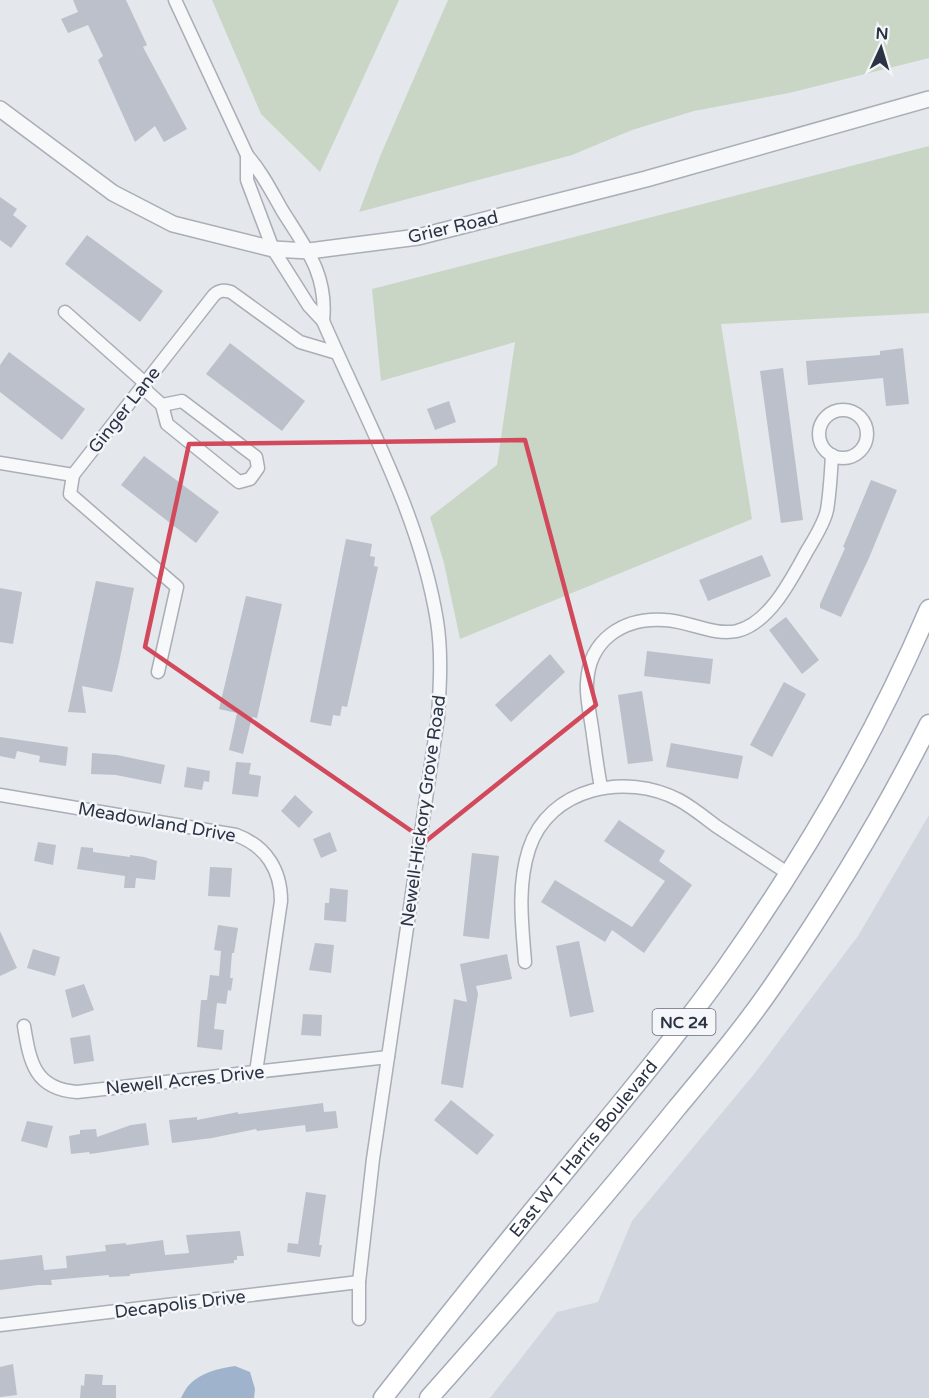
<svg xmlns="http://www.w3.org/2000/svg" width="929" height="1398" viewBox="0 0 929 1398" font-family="'Varela Round',sans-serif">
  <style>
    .built { fill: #d2d6de }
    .green { fill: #c9d6c5 }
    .water { fill: #9fb4cc }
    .building { fill: #bbc0ca }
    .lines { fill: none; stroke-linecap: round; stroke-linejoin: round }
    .minor-casing { stroke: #a9aeb7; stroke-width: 15 }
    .tertiary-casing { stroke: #a9aeb7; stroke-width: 18 }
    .primary-casing { stroke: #a3abb8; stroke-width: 21 }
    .minor { stroke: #f7f8fa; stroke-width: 12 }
    .tertiary { stroke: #f7f8fa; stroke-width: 15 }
    .primary { stroke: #fff; stroke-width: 18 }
    .marked { fill: none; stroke: #d1495b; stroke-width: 4.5; stroke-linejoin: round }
    .labels { text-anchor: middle; stroke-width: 5; stroke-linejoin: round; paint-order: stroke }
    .shield { fill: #f4f6f9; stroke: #676e7b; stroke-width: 1.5 }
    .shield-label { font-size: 16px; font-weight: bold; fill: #2b3445 }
    .street-label { font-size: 18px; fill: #2b3445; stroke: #f4f6f9 }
  </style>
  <rect width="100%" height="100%" fill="#e4e7ec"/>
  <path class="built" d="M929,815V1398H490L557,1312L598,1302L632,1221L755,1073L858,936Z"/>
  <g class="green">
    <path d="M212,0H399L320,172L261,114Z"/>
    <path d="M448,0H929V58L789,93L694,111L632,130L572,155L359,212L381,154Z"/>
    <path d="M929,146V313L721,324L752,519L460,639L444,563L430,517L497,465L515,342L381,381L372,289Z"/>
  </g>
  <path class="water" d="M235,1366L250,1372L255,1389L254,1398H181C183,1394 186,1388 189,1385C200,1373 219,1368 235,1366Z"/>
  <g class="building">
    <path d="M73,0H126L147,45L143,47L187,129L164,142L155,126L135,142L98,60L103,56L88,25L68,33L61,19L78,12Z"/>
    <path d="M0,197L17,209L13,215L27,226L11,248L0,240Z"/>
    <path d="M87,235L163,291L140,322L65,264Z"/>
    <path d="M230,343L305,401L282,431L206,374Z"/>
    <path d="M903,348L909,404L886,406L883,378L808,385L806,361L880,355V351Z"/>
    <path d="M9,352L85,409L62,440L0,392V365Z"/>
    <path d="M783,368L803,520L781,523L760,371Z"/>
    <path d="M449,401L456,422L435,430L427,409Z"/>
    <path d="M144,456L219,512L196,543L121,485Z"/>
    <path d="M871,480L897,490L869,558L841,617L820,608V604L845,548L843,547Z"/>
    <path d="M346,539L372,544L370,556L375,557L374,566L378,567L347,707L342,706L340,716L333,715L331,726L310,722Z"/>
    <path d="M762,555L771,576L708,601L699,580Z"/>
    <path d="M96,581L134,588L119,663L112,692L82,686L86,713L68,712Z"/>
    <path d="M0,588L22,592L13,644L0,642Z"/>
    <path d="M246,596L282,604L257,718L252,717L243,754L229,750L237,713L219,709Z"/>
    <path d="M786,617L819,660L802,674L769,630Z"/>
    <path d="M647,651L713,659L710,684L644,676Z"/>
    <path d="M550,654L565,672L511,722L495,705Z"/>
    <path d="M784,682L806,694L772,757L750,745Z"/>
    <path d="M642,691L653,761L628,764L618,695Z"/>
    <path d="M0,737L68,747L66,766L39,762L40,756L17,751L15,759L0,756Z"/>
    <path d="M671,743L743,756L738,779L666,767Z"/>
    <path d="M92,753L117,755L165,765L161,784L116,775L91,774Z"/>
    <path d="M236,762L251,763L249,774L261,776L258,797L232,794Z"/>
    <path d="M187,767L210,771L209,782L204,781L202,790L184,787Z"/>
    <path d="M295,795L313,812L299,828L281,811Z"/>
    <path d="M619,820L665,851L659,861L692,885L644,953L612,930L605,942L541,902L555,880L632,927L665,881L604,841Z"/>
    <path d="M330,832L337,851L321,858L313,839Z"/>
    <path d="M38,842L56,845L53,865L34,861Z"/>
    <path d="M81,847L93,848V852L130,857V855L144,857L157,861L155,880L136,878L135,888H124L125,876L77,869Z"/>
    <path d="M472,853L499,856L489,939L463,936Z"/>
    <path d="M210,867L232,868L230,897L208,896Z"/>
    <path d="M330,888L348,890L346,922L324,920L325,903H329Z"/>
    <path d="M218,925L238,928L234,953H232L230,978H233L231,991L228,990L226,1004L217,1003L214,1029L224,1030L222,1050L197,1047L201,1000H207L210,975L219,976L221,951L214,950Z"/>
    <path d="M0,931L17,968L0,976Z"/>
    <path d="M579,941L594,1012L570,1017L556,946Z"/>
    <path d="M315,943L334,945L331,973L309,970Z"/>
    <path d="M33,949L60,957L55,976L27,968Z"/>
    <path d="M507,954L512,979L476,986L478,994L463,1088L441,1084L454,999L467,1002L460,964Z"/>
    <path d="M84,984L94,1010L72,1018L65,990Z"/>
    <path d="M303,1014L322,1015L321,1036L301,1035Z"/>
    <path d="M90,1035L94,1061L74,1064L70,1038Z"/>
    <path d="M451,1100L494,1135L477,1155L434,1120Z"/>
    <path d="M323,1103L324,1112L336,1111L338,1128L306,1132L305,1125L257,1131L256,1129L212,1138L172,1143L169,1120L197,1117V1120L238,1112V1114Z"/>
    <path d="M27,1121L53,1126L47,1148L21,1141Z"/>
    <path d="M146,1123L149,1145L90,1154L89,1152L71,1154L69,1136L80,1134V1130L96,1129L97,1137L131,1125Z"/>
    <path d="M306,1192L326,1195L319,1245H322L320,1257L287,1252L288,1243L298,1244Z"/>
    <path d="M240,1231L244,1256H237V1260H234V1263L130,1274V1276L109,1277V1275L51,1280L52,1285H38L0,1290V1260L42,1255L44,1270L67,1268L66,1256L106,1251L105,1245L126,1243V1245L163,1240L165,1255L189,1253L186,1235Z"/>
    <path d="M13,1364L17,1395L0,1397V1367Z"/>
    <path d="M85,1374L103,1375L102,1385H116V1398H80L81,1385L84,1386Z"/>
  </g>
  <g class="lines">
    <defs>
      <g id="minor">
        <path d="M175,0L247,155C263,174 270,189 282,210C305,247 328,274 323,321"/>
        <path d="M247,155V180L273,249L309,306L323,321C365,418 420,515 437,621C442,653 440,685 438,717L373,1159L359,1282V1319"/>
        <path d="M65,312L145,383"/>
        <path d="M142,387L162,405L167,424L239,482L250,479L258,468L256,457L182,401L162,405"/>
        <circle cx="843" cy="434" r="24"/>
        <path d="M0,463L73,475L214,295C220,290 223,290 231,292L300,342L337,353"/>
        <path d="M73,475L70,494L177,587L158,672"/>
        <path d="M601,787C597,767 595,748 592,728C590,713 586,698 587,683C589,639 624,617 665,620C689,621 713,636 737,631C770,623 792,578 807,551C814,539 824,524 827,510C830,492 831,473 832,455"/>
        <path d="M0,795L236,835C266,846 281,870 281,901L256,1072"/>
        <path d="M525,962C522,924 517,886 529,849C549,787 626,772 679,800C692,807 704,817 716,826C740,842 765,858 789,874"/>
        <path d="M24,1026C30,1063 35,1089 77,1092L388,1057"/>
        <path d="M0,1325L359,1282"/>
      </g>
      <path id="tertiary" d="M0,109L113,193L173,224L273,249L309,251L418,237L646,179L929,99"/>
      <g id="primary">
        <path id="s1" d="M383,1398C442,1323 501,1249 562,1175C618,1106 676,1038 727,966C806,854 875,736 929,609"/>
        <path d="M429,1398C513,1303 597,1207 676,1109C710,1068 744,1028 774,984C831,901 884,814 929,724"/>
      </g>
    </defs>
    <use href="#minor" class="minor-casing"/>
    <use href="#tertiary" class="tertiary-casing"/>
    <use href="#primary" class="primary-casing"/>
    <use href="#minor" class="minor"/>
    <use href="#tertiary" class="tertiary"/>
    <use href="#primary" class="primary"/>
  </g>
  <path class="marked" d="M525,440L596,705L426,841L145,647L189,444Z"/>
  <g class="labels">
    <rect class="shield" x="652.5" y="1009" width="63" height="26" rx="4.5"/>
    <g class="shield-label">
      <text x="684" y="1028">NC 24</text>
    </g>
    <g class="street-label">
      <text transform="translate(453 227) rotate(-13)" y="6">Grier Road</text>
      <text transform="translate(124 410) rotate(-52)" y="6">Ginger Lane</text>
      <text transform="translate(423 811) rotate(-82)" y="6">Newell-Hickory Grove Road</text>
      <text transform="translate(157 822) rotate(10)" y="6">Meadowland Drive</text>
      <text transform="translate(185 1080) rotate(-6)" y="6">Newell Acres Drive</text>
      <text dy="6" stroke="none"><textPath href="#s1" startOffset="320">East W T Harris Boulevard</textPath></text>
      <text transform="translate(180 1304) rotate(-7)" y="6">Decapolis Drive</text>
    </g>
  </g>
  <g transform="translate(881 48) rotate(4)" stroke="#f4f6f9" stroke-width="4.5" paint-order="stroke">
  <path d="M0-4.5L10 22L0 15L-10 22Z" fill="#2b3445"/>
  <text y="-9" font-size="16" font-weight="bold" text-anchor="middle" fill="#2b3445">N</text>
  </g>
</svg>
